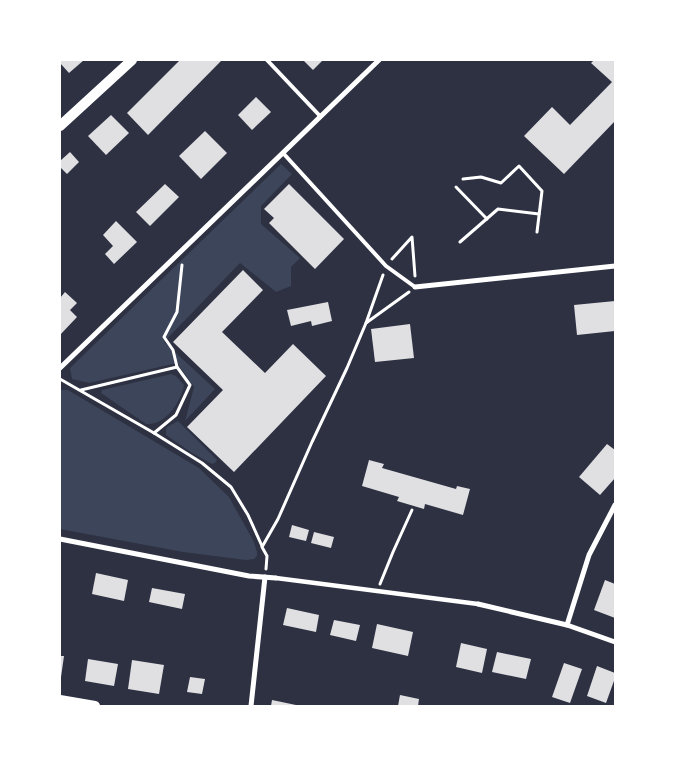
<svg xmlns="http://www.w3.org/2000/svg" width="675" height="766" viewBox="0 0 675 766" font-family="'IBM Plex Sans',sans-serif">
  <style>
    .green { fill: #3c4559 }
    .building { fill: #e0e0e3 }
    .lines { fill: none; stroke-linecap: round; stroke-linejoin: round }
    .path { stroke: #fff; stroke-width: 3 }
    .service { stroke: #fff; stroke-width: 4 }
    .pedestrian { stroke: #fff; stroke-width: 4.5 }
    .minor { stroke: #fff; stroke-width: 5 }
    .secondary { stroke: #fff; stroke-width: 10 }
  </style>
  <rect width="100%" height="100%" fill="#2d3142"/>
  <g class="green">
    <path d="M281,164L292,174L261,206V224L300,258L291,267V286L276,292L240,263L164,342L215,389L185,421L194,387L177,363L89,383L72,379L70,368Z"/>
    <path d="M171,374L176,376L184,385C181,402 165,426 146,424L101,393L102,390Z"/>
    <path d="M61,390H68L199,468L229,497L254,542L257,552V556L254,559L246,560L183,552L60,529V391Z"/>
    <path d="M178,421L217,460L215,463L212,464L192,453L166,435V430L167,427Z"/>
  </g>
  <g class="building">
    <path d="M60,60H84L69,73L60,63Z"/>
    <path d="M180,60H222L148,135L127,113Z"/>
    <path d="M303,60H323L313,70Z"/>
    <path d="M594,60H615V121L564,174L524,136L552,107L570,125L612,82L591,63Z"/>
    <path d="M256,97L271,112L252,130L238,115Z"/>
    <path d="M111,115L129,133L106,155L88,136Z"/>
    <path d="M205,131L227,153L201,179L179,156Z"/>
    <path d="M70,152L79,162L67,174L60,167V161Z"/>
    <path d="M165,184L179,197L150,226L136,212Z"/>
    <path d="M289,184L344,239L315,269L269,223L274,218L264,209Z"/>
    <path d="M116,221L137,242L114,264L105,254L113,246L103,235Z"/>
    <path d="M243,270L263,290L222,332L265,373L293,344L326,376L234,472L187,427L223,390L173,342Z"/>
    <path d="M65,292L77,303L70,310L77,317L60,335V298Z"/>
    <path d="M615,301V331L577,335L574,305Z"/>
    <path d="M328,302L332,321L312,326L311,321L291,326L287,310Z"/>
    <path d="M410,324L414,358L375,362L371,329Z"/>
    <path d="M607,444L615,450V478L600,495L579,477Z"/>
    <path d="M369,460L384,464L382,468L456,489L457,486L470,489L463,515L425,504L424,509L397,501L399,497L362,486Z"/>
    <path d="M292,525L309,530L306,541L289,537Z"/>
    <path d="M314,532L334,537L331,548L311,543Z"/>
    <path d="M96,573L128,580L124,601L92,594Z"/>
    <path d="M605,580L615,584V618L594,610Z"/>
    <path d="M152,588L185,594L182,609L149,602Z"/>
    <path d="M287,608L319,615L316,632L283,625Z"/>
    <path d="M334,620L360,625L356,641L330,635Z"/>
    <path d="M377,624L413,632L408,656L372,648Z"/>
    <path d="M461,643L487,649L482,673L456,667Z"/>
    <path d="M497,652L531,659L526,679L492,672Z"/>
    <path d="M60,656H64L61,677H60Z"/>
    <path d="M88,659L118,664L114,686L85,681Z"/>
    <path d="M132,660L164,665L159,694L128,689Z"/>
    <path d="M564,663L582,669L570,703L552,697Z"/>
    <path d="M597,666L615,673V678L606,703L587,696Z"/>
    <path d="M190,677L205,679L202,694L187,692Z"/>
    <path d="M400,695L419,699L418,706H398Z"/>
    <path d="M272,700L296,705V706H271Z"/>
  </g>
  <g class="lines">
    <g class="path">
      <path d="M463,179L481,177L501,183L519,166L542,191L537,232"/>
      <path d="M456,187L487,219"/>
      <path d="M460,242L498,209L539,214"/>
      <path d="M392,259L412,237L415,276"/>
      <path d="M366,323L409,292"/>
      <path d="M177,367L173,350L164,337L177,312L182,265"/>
      <path d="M60,379L154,433L202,463L231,487L248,515L262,546"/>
      <path d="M81,390L177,367L190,385L176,415L154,433"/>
      <path d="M266,569L267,556L262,547L278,519L312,442L347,368L366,323L383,275"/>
      <path d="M380,584L393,552L412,510"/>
    </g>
    <g class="service">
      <path d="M267,60L320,116"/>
      <path d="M283,153L386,266L415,287"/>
    </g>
    <path class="pedestrian" d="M276,578L478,604"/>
    <g class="minor">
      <path d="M415,287L615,266"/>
      <path d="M60,368L379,60"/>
      <path d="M60,539L249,576L276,578"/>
      <path d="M478,604L567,625L615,642"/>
      <path d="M567,625L589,555L615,505"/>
      <path d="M251,706L265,577"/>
    </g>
    <g class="secondary">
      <path d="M60,126L132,60"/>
      <path d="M60,700L95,706"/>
    </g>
  </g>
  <rect width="675" height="766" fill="none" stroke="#ffffff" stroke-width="122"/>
</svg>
